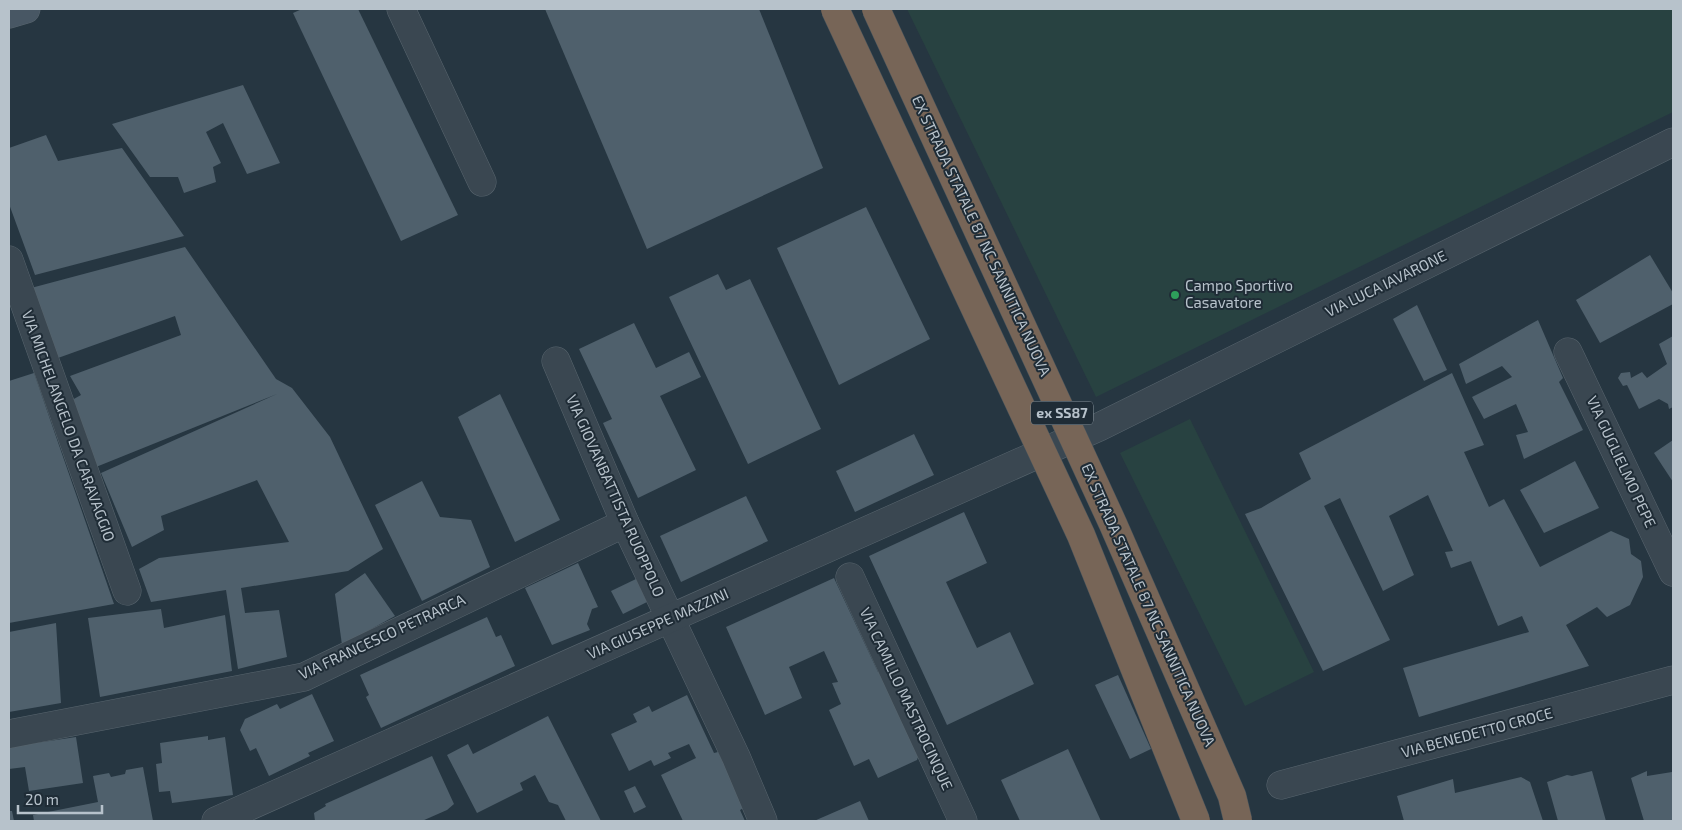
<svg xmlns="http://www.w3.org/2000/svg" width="1682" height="830" viewBox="0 0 1682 830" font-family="'Exo 2',sans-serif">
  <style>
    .green { fill: #284241 }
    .building { fill: #4f606c }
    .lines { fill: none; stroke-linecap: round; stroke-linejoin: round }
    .street-casing { stroke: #58656e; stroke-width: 29 }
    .secondary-casing { stroke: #58656e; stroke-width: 29 }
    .street { stroke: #3a4751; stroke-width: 28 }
    .secondary { stroke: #485764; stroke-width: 28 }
    .highway-bridge-casing { stroke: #45525b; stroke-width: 29; stroke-linecap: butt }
    .highway-bridge { stroke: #776557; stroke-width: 28 }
    .leisure-dot { fill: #2e9e5b; stroke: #1f2c36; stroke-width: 2 }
    .labels { text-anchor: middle; stroke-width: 4; stroke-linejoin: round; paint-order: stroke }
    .shield { fill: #1f2c36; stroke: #89959e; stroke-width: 1 }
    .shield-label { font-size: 14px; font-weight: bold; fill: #b7c2cb }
    .street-label { font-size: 15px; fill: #b7c2cb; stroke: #1f2c36 }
    .poi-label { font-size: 15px; fill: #b7c2cb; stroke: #1f2c36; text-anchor: start }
  </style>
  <rect width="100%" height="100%" fill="#263641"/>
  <g class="green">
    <path d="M907,9H1673V112L1096,397Z"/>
    <path d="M1190,419L1314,672L1245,706L1120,453Z"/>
  </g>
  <g class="building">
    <path d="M302,9H358L458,215L401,241L293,13Z"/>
    <path d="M545,9H759L823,168L647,249Z"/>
    <path d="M243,85L280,163L247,174L223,123L206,132L221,163L213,167L216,182L184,193L178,177H150L112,124Z"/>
    <path d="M46,135L58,161L122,148L184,236L35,275L9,204V148Z"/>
    <path d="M866,207L930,339L839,385L777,248Z"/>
    <path d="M185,247L276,379L292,388L330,437L383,549L348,571L241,588L245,613L279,610L287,657L238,669L226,590L151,602L139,569L159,558L289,542L257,480L161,516L164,530L132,547L101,473L277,394L96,467L72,400L81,395L70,376L181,335L175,316L58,358L31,288Z"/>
    <path d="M1650,255L1673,293V304L1600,343L1576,300Z"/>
    <path d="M718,274L726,290L750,279L821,429L748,464L669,297Z"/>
    <path d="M1417,305L1447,370L1424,381L1393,319Z"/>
    <path d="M1538,320L1563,378L1559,382L1583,430L1524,459L1516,435L1528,432L1516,404L1484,419L1472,397L1512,377L1502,366L1466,384L1459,364Z"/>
    <path d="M634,323L656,368L689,352L701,377L660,396L696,470L638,498L603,423L612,419L579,349Z"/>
    <path d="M1673,336V407L1669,409L1668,404L1659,399L1639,409L1627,385L1623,386L1618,378L1621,373L1630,372L1631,378L1642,372L1647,378L1667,364L1659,344Z"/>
    <path d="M34,373L114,604L9,623V381Z"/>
    <path d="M1452,373L1484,445L1464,452L1489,507L1504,499L1540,567L1611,531L1629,539L1631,554L1641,561L1643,577L1630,605L1607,617L1597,607L1566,625L1589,666L1419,717L1403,668L1529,632L1522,616L1498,626L1471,561L1451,568L1445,552L1453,551L1428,495L1389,516L1414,575L1383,591L1340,498L1324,506L1390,640L1323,671L1245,514L1261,508L1311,479L1299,453Z"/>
    <path d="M500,394L560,520L515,542L458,417Z"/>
    <path d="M914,434L934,475L855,512L836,471Z"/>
    <path d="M1673,440V482L1654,453Z"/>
    <path d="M1575,461L1599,508L1544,533L1520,490Z"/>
    <path d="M422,481L440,517L471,520L490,567L422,601L375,505Z"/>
    <path d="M746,496L768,541L681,582L660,536Z"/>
    <path d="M964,512L987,563L946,582L977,648L1010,632L1034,684L947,725L869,556Z"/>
    <path d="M578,563L598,607L592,609L587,624L590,630L552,645L525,588Z"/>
    <path d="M365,573L395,616L342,645L335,594Z"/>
    <path d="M834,578L878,672L881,670L919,754L917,760L878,778L869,759L854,766L829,710L841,704L832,683L838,682L824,651L789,667L802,698L765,715L726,627Z"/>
    <path d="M636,579L647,602L623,614L611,591Z"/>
    <path d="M161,609L164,628L225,615L232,671L100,697L88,618Z"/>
    <path d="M487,617L496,637L501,635L515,666L381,728L366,697L369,695L360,675Z"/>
    <path d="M56,623L61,703L9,712V632Z"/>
    <path d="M1118,675L1151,749L1130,759L1095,685Z"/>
    <path d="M312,694L334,741L308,753L310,756L269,776L256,748L250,751L240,730L245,719L277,704L280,709Z"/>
    <path d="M687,695L714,753L718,752L745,807L740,810L745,821H683L661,775L696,758L689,744L668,753L671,758L654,766L651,760L629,771L611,734L637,722L633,714L649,706L652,712Z"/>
    <path d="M548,716L601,821H566L558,805L549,802L535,775L520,783L523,790L477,813L447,755L468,744L473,754Z"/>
    <path d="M208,736V740L225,737L233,795L172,803L170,791L159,792L156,764L162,763L160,743Z"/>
    <path d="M76,737L83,783L29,791L25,767L9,769V747Z"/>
    <path d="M1068,749L1101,821H1020L1001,780Z"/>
    <path d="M432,756L454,804L447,810L422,821H315L314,813L326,806L325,804Z"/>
    <path d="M143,767L153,821H34L33,815L98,802L93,776L109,773L111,777L125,774L126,770Z"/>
    <path d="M1592,771L1606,821H1558L1547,782L1567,775L1572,776Z"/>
    <path d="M1647,771V776L1672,772L1673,821H1644L1631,778Z"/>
    <path d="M1521,777L1530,782L1543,821H1404L1397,796L1453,779L1455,793Z"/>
    <path d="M635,786L646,807L634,813L624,791Z"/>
    <path d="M860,801L869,821H814Z"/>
    <path d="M9,811H12L14,821H9Z"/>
  </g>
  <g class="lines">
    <defs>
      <g id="street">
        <path d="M401,9L482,182"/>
        <path d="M9,260L127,591"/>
        <path d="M1568,352L1673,572"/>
        <path d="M556,361L625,523L736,757L763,821"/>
        <path d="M850,577L963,821"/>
        <path d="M9,734L304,677L625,523"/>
        <path d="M1281,785L1673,680"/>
        <path d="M216,821L1099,427L1673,142"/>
      </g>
      <path id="secondary" d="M9,14L26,9"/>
    </defs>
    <use href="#street" class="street-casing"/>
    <use href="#secondary" class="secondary-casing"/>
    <use href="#street" class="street"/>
    <use href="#secondary" class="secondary"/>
    <defs>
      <g id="highway-bridge">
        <path d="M835,9L1081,535L1196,821"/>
        <path d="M876,9L1113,524L1232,796L1238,821"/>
      </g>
    </defs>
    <use href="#highway-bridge" class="highway-bridge-casing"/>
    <use href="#highway-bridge" class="highway-bridge"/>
  </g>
  <circle class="leisure-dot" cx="1175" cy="295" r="5"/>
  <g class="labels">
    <rect class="shield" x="1031" y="401.5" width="62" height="23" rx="4"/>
    <g class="shield-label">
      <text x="1062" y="418">ex SS87</text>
    </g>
    <g class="street-label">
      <text transform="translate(981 236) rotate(65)" y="5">EX STRADA STATALE 87 NC SANNITICA NUOVA</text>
      <text transform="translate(1386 284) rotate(-26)" y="5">VIA LUCA IAVARONE</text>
      <text transform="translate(68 426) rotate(70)" y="5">VIA MICHELANGELO DA CARAVAGGIO</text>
      <text transform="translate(1621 462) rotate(65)" y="5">VIA GUGLIELMO PEPE</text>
      <text transform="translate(615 496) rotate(66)" y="5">VIA GIOVANBATTISTA RUOPPOLO</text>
      <text transform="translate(1148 605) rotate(66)" y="5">EX STRADA STATALE 87 NC SANNITICA NUOVA</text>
      <text transform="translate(658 624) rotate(-24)" y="5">VIA GIUSEPPE MAZZINI</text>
      <text transform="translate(382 637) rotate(-25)" y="5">VIA FRANCESCO PETRARCA</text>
      <text transform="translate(906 699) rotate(65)" y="5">VIA CAMILLO MASTROCINQUE</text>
      <text transform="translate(1477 733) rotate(-15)" y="5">VIA BENEDETTO CROCE</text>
    </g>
    <g class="poi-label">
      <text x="1185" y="291">Campo Sportivo<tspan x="1185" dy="17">Casavatore</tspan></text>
    </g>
  </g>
  <rect width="1682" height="830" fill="none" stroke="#b7c2cb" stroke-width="20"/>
  <path d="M18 805v8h84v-8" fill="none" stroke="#b7c2cb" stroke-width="2.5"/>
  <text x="25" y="805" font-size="15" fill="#b7c2cb" stroke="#1f2c36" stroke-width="4" paint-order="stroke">20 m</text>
</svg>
